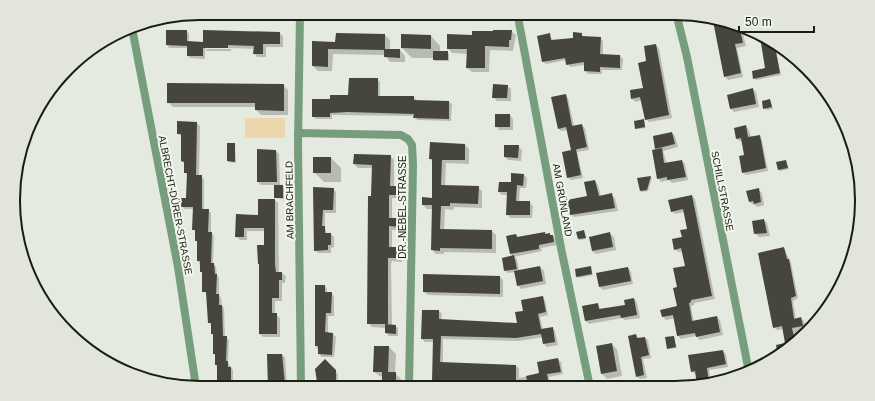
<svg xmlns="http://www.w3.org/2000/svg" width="875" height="401" viewBox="0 0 875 401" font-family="Helvetica,sans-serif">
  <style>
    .green { fill: #ebd7ab }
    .shadow { fill: #0003 }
    .building { fill: #46463d }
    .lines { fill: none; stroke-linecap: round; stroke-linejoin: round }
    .street { stroke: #769d7c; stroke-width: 8 }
    .labels { text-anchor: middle; stroke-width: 4; stroke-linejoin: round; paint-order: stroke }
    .street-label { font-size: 10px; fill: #1a1c18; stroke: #f2f7ed }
    .rim { fill: none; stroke: #1a1c18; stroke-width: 2 }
  </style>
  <rect width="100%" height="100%" fill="#e5eae0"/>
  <rect class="green" x="245" y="118" width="40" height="20"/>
  <g class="shadow">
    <path d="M712,20L723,23L724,30L739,26L742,30L746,46L737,48L743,77L728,80L725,76L714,23Z"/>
    <path d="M187,31L189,34V42L202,43L279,33L283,36V47H266V57H257L254,53L255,49L206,47V49H231V51H207L205,48V59L190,58L188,56V48H169L167,45Z"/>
    <path d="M511,31L516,35L513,51L490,50L489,72H472L467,68L468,54L452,53L448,48L473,36Z"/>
    <path d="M384,34L390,40V50H400L405,56V62H390L385,55L333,54L332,71H318L313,66V42L336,43Z"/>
    <path d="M549,34L553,41L574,38L581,34L584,37L600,38L603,41V55L620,56L623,59L622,70H602V74H588L585,71V65L570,67L566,60L546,64L543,61Z"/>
    <path d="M431,36L440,46V52L449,54V61H435L434,58H412L402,48Z"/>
    <path d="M761,37L775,47L781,75L756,80L754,78L766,69Z"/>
    <path d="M656,45L659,49L672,118L649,122L646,119L642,100L636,102L632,99L644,88L647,61Z"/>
    <path d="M377,79L380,82V97H414L417,101L449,102L452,104L451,121L417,120L415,116L332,115V119H316L313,116L331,100L349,96Z"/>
    <path d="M283,85L288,90V115H261L256,110V107H173L168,102Z"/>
    <path d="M507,86L511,89V101H497L493,97Z"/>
    <path d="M752,89L756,92L759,107L734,112L731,109Z"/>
    <path d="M565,95L568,98L574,126L582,125L585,128L589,150L577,152L583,178L571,180L568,177L572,151L568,130L561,131L559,128Z"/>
    <path d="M770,100L773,109L766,110L764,108Z"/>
    <path d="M510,115L513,119V130H499L496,126Z"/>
    <path d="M643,120L646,128L638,129L636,128Z"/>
    <path d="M197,123L200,126L199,176L204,179V210H208L211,213V233L214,236L213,264L216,267L217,275L219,278V295L221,298L222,306L224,308L225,337L229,340L228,363L233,370V388H220L218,385L216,356L214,354V337L212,334V326L209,322L207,294L203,291V274L198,260V243L196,240V232L193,229L194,209H185L182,206L187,199L188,175L185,172V164L182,161V136L178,134Z"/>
    <path d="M746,126L749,130L751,138L759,136L762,140L768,171L746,175L743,172L745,156L742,142L737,139Z"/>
    <path d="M672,133L675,136L678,147L663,151L667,164L682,161L685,164L688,180L672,183L669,180L661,182L658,178V150L656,148Z"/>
    <path d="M431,143L465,145L469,149V164L446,163L445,186L478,187L482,191V208L454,207L453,210L445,209L444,230L492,231L496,235V253L444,252V254H436L432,250L433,209H427L423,205L433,199V162L430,159Z"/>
    <path d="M235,144L236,163L229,162L228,161Z"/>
    <path d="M518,146L522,150L521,161L508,160L505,157Z"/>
    <path d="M275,150L279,154L280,186L284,188V199L275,198V185H261L258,182Z"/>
    <path d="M390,156L394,160V187H398L402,191V198H392V219H398L402,223V230H392V248H398L402,252V262L392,261L391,264L392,325L398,328V336H389L386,333V328L372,327L368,323L373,168H358L354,164Z"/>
    <path d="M331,158L341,168V182H324L314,172Z"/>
    <path d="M786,161L789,169L780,171L778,169Z"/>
    <path d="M524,175L527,178L526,188H520L519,202H529L533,206L532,218H510L507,214L508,195H502L499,192Z"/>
    <path d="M651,177L652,178L648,191L642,192L641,191Z"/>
    <path d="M595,181L598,185L601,197L612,195L615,198L618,211L574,217L571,214L588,197Z"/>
    <path d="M314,189H333L336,192V213H325V227L327,234H331L334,237V247L331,248V253H318L315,250Z"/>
    <path d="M758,189L762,193L764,205L758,207L749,202Z"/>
    <path d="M692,196L695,199L715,299L694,303V305L691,306L694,322L717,317L720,320L723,335L700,340L696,336L681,339L678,336L675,318L666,320L663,317L679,307L678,288L686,267L683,251L678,252L675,249L688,230L685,212L675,214L672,211Z"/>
    <path d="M275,200L278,203L279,273H282L286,276L285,283H282V301H275V314L280,318V337H263L260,334V266L259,264L265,246V231H247V240H240L236,236L237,215L259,216Z"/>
    <path d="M764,220L767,223L770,236L759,237L755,233Z"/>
    <path d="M584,232L586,239L580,240L578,239Z"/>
    <path d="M545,233L553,236L556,239L557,245L541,248L542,251L514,257L517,259L519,271L540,267L544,271L546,284L521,289L518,285L515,272L508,273L505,270L513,257L511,254L507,237L516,235L519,238Z"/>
    <path d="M610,234L614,237L616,250L596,254L592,251Z"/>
    <path d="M784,248L791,263L798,298L793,301L796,319L801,318L804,321L806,332L789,349L779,355L778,346L786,344L783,329L777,330L774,327Z"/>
    <path d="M590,267L593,275L578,278L577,276Z"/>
    <path d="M628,268L631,272L633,284L603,290L600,287Z"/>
    <path d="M500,277L503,280V297L428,295L424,292Z"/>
    <path d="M325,286L327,289V293H331L334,296V316H328V334H333L336,337L334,357H321L316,346Z"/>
    <path d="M542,297L545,300L548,315L540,317L543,330L552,328L555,331L558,345L547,347L544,344L543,337L519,341L443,339V363L516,366L519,368V378L540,374L558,359L561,362L563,374L549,377L551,387H514V384L436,383L433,380L434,342H425L422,339L439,311L442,314L441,320L518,324L525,312Z"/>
    <path d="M634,299L637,302L640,318L625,320L622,318L589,324L586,321L598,304L601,310L626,305Z"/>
    <path d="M636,335L639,339L645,338L648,340L651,358L643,359L647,378L640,379L637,376Z"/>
    <path d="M673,337L677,348L669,349L668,348Z"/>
    <path d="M611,344L617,349L622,376L607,379L602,374Z"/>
    <path d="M389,347L396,354L395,373L402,380V387H383V378L374,372Z"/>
    <path d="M723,351L726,354L728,367L709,370L711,383L700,386L696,374L692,372Z"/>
    <path d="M282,355L285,357L287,386L263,388V385H269Z"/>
    <path d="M325,360L338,374V383H333V388H327Z"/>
    <path d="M653,384L656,387H640V386Z"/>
  </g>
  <g class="building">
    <path d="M713,21L739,26L743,43L735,44L741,73L724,77Z"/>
    <path d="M166,30H187V41L203,42V56H187V46L166,45Z"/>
    <path d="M203,30L280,32V44H263V54H253L254,46L228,45V48H203Z"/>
    <path d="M493,30H512L511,40H509V47L485,46V68H466L467,49H447V34L472,35V31H493Z"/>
    <path d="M573,32L582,33V36L601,37L600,54L620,55V68L600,67V72L584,71V62L566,65L565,58L542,62L537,36L550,33L551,40L573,38Z"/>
    <path d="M336,33L385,34V49H400V58L384,57V50L328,49V67L312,66V41L335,42Z"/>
    <path d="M401,34L431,35V49L401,48Z"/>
    <path d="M760,37L775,46L780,73L753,79L752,71L765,68Z"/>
    <path d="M656,44L669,115L645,120L640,97L631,99L630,90L643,88L638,63L646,61L644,46Z"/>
    <rect x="433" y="51" width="15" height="9"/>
    <path d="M349,78H378V96H414V100L449,101V119L413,118L414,114L348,112L330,113V117H312V99H330V95H348Z"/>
    <path d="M167,83L284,84V111L255,110V103H167Z"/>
    <path d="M493,84L508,85L507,98H492Z"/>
    <path d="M753,88L756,104L730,109L727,95Z"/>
    <path d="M566,94L572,126L582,124L587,147L573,150L576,149L581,175L567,178L562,152L571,150L566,127L558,129L551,97Z"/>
    <path d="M770,99L772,107L763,109L762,101Z"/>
    <rect x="495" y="114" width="15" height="13"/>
    <path d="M644,119L645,127L635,129L634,121Z"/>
    <path d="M177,121L197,122L196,175H202V209H209L208,232H212L211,263H214L215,274H217L216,294H219V305H222L223,336H227L226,361H228V367H231V388H219V386H217V365H215V354H213V334H211V323H208L206,292H202V272H200V261H197V241H195V230H192L193,207H181V198H186L187,173H184V162L181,161V134H177Z"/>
    <path d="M746,125L748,137L760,135L766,168L742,173L739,156L744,155L741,138L736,139L734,128Z"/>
    <path d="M672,132L675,144L655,149L653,136Z"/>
    <path d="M430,142L465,144V160H442L441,185L479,186L478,204L450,203V206H441L440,229L492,230V249L440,248V251L431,250L432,205H422V197L432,198V159H429Z"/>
    <path d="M227,143H235V162L227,161Z"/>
    <path d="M504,145H519L518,158L504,157Z"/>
    <path d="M662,148L664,163L682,160L686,177L667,180V177L657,179L652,150Z"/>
    <path d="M257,149L276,150L277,182H257Z"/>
    <path d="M354,154L391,155L390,186H398V195H389V218H399V227L389,226V247H398V258H388V324H367L368,196H371L372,165L353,164Z"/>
    <rect x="313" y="157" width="18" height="16"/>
    <path d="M786,160L788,168L778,170L776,162Z"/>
    <path d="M511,173L524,174L523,186L517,185L516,201H530V215H506L507,192H498L499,182H511Z"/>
    <path d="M651,176L647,190L640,191L637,178Z"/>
    <path d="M595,180L599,196L612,193L615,208L570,215L567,200L587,196L584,182Z"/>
    <rect x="274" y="185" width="9" height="13"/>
    <path d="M313,187L334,188L333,210H323L322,226H325V233H331V245H328V250L314,251Z"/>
    <path d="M759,188L761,202L754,204L753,201L749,202L746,191Z"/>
    <path d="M692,195L712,296L691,300V302L689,303L692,321L717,316L720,332L696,337L695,333L677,336L673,315L662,317L660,310L677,306L673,288L677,287L673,268L685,266L681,248L674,250L672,239L682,237L680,230L687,229L683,209L671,212L668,200Z"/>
    <path d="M258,199H275V265L276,272H282V280H279V298H272V313H277V334H259V264H258L257,245H264V228H244V237H235L236,214L258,215Z"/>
    <path d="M764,219L767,233L754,234L752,221Z"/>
    <path d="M584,230L586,238L578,239L576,232Z"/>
    <path d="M545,232V234L550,233V235H553L554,242L539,245V249L510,254L506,236L516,234L517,237Z"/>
    <path d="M610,232L613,247L592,251L589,237Z"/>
    <path d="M784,247L787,259H789L796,296L791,298L794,319L801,317L803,326L792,328L795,341H797L789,349L778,355L776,345L785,343L782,326L773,328L758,253Z"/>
    <path d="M514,255L517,269L504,271L502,258Z"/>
    <path d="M540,266L543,281L517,286L514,271Z"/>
    <path d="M591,266L592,274L576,277L575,269Z"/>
    <path d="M628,267L631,281L599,287L596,273Z"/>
    <path d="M423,274L500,276V294L423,292Z"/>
    <path d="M315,285H325V292H332L331,313H326L325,332L333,333L332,355L318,354V346H315Z"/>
    <path d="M543,296L546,312L538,314L541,329L553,327L555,342L543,344L541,334L516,338L441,336L440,362L516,365V382L432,381L433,339H421L422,310H439V319L517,323L515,312L523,311L521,300Z"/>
    <path d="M634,298L637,315L621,318L620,315L585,321L582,306L598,303L599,309L625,305L624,300Z"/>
    <path d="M385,324L396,325V334L385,333Z"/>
    <path d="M636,334L637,338L645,337L649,355L641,357L644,375L636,377L628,336Z"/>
    <path d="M674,336L676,347L667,349L665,337Z"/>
    <path d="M612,343L617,371L601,374L596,346Z"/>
    <path d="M374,346H389L388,372H396V387H382V372H373Z"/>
    <path d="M723,350L726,364L707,368L709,383L697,385L695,371L691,372L688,355Z"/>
    <path d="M267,354H282L285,384H277V388H268Z"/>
    <path d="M558,358L561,372L547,374L549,385L540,387L539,382L528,384L526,376L539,373L537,362Z"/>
    <path d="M325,359L336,370V381H330V388H318L315,369Z"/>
  </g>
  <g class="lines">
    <g class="street">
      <path d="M292,13L518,17L677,16"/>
      <path d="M300,13L298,145L301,388"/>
      <path d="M676,13L687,57L749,372"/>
      <path d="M518,17L561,248L590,387"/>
      <path d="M132,28L178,267L196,387"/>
      <path d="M298,133L401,135L408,139L412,145L413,165L409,387"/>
    </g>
  </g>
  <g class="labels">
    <g class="street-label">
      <text transform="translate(723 191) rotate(79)" y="4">SCHILLSTRASSE</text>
      <text transform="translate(289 200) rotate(-91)" y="4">AM BRACHFELD</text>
      <text transform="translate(563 200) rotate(80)" y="4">AM GRÜNLAND</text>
      <text transform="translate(176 205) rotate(79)" y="4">ALBRECHT-DÜRER-STRASSE</text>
      <text transform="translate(402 207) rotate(-90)" y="4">DR.-NEBEL-STRASSE</text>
    </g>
  </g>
  <path d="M0 0H875V401H0ZM200 20H675A180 180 0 0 1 855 200V201A180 180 0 0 1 675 381H200A180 180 0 0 1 20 201V200A180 180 0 0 1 200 20Z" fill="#e1e5dc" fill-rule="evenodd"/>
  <path class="rim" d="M200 20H675A180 180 0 0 1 855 200V201A180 180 0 0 1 675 381H200A180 180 0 0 1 20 201V200A180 180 0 0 1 200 20Z"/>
  <path d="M739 26v6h75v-6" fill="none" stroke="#1a1c18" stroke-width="2"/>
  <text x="745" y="26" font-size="12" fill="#1a1c18" stroke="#f2f7ed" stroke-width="3" paint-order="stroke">50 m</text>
</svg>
